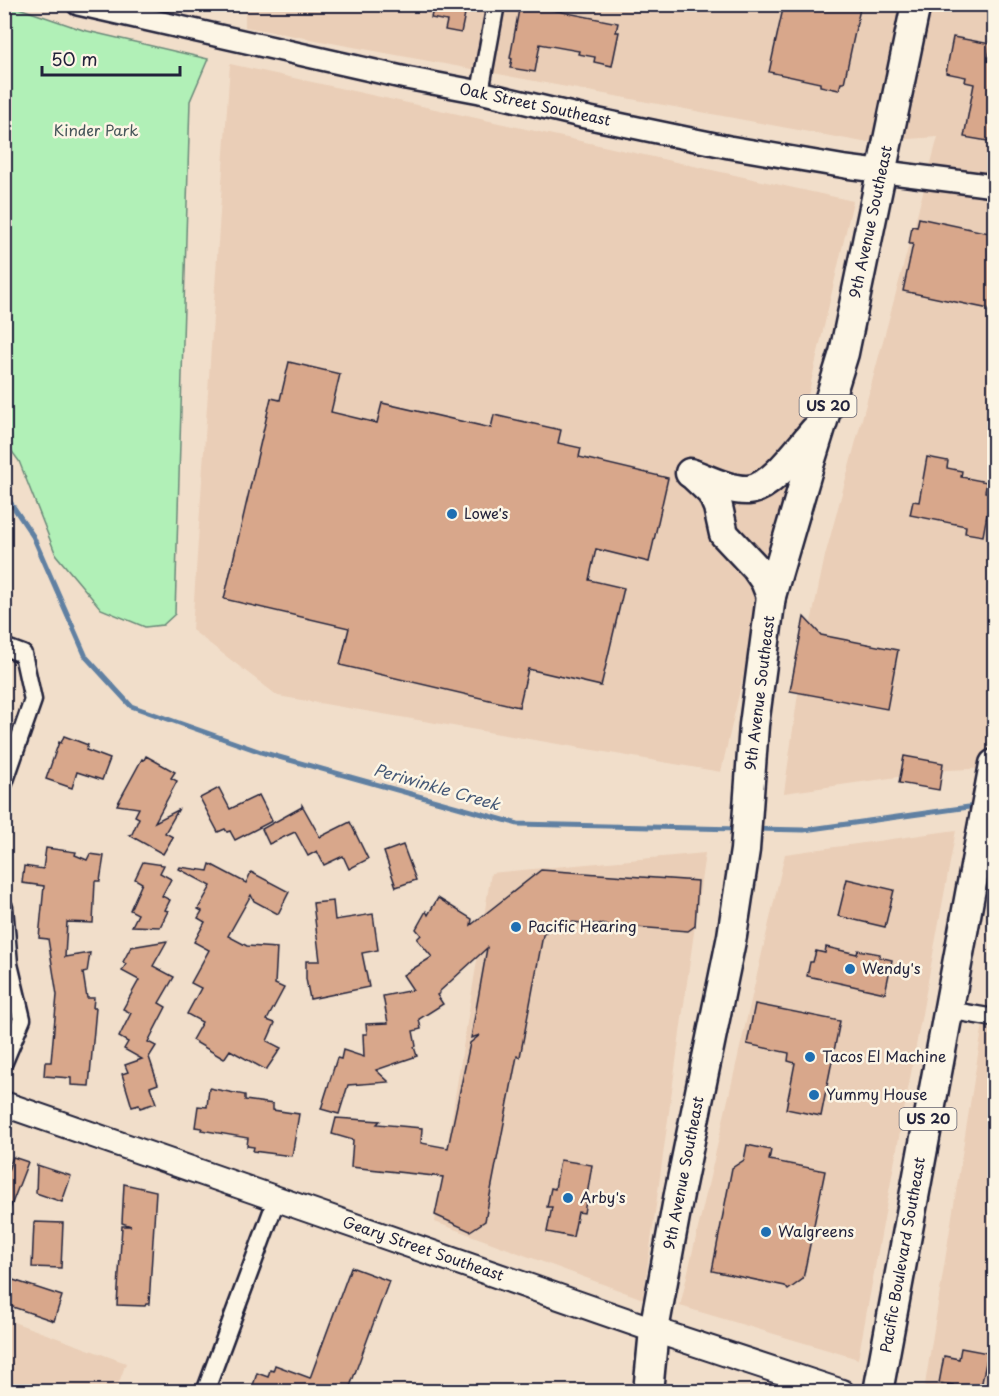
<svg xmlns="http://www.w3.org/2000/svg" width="999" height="1396" viewBox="0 0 999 1396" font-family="'Playpen Sans',sans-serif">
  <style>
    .built { fill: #eaceb7 }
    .green { fill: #b1f0b7; stroke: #6a8979; stroke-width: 1.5 }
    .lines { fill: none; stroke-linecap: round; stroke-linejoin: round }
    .stream { stroke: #6080a2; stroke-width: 5 }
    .building { fill: #d8a78b; stroke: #22223b; stroke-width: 1.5 }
    .minor-casing { stroke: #22223b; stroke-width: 21 }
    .tertiary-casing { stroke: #22223b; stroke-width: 26 }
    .secondary-casing { stroke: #22223b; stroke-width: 28 }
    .trunk-casing { stroke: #22223b; stroke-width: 33 }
    .minor { stroke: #fcf5e5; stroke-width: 16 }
    .tertiary { stroke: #fcf5e5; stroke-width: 21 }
    .secondary { stroke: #fcf5e5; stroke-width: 24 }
    .trunk { stroke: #fcf5e5; stroke-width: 28 }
    .poi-dot { fill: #1f6fb2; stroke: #fcf5e5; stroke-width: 2 }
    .labels { text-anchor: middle; stroke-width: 5; stroke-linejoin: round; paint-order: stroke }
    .shield { fill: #fcf5e5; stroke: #63616e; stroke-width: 1.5 }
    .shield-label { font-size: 14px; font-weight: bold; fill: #22223b }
    .street-label { font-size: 15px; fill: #22223b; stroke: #fcf5e5 }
    .park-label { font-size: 15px; fill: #46565a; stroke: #fcf5e5 }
    .poi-label { font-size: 15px; fill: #22223b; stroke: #fcf5e5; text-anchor: start }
    .water-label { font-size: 16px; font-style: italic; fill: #465977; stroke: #fcf5e5 }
  </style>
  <rect width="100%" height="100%" fill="#f1deca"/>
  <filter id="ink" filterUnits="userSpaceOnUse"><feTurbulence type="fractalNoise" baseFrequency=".0167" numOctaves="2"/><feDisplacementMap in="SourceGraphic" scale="12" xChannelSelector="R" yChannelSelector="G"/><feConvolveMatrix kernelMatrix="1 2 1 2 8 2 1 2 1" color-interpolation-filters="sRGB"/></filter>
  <g filter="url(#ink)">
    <g class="built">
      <path d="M245,4L994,5V768L947,770L784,793L802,665L825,556L938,137L863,142L245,27Z"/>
      <path d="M230,64L853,201L721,772L278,696L192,630Z"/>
      <path d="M956,830L858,1359L680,1306L785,854Z"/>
      <path d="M705,853L643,1299L435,1222L491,873Z"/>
      <path d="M994,955V1391H924Z"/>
      <path d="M5,1319L126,1363L116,1391H5Z"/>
    </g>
    <path class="green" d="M7,4L83,30L208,59L190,101L175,614L163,625L145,627L101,609L56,555L19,461L5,442L4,5Z"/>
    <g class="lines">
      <g class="stream">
        <path d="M4,493L33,536L86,657L131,706L261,752L518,824L738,829"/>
        <path d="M756,829L804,830L976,806"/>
      </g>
    </g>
    <g class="building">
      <path d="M434,4H467L461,33L445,30L447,21L431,18Z"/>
      <path d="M520,4H547V9L618,23L616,32H619L612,66L594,62L595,57L578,54L579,51L540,44L535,72L510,68L512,59L510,58Z"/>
      <path d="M784,4H861L844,83H841L839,90L820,86V83L769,72Z"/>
      <path d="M953,37L991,44L988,61L994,63L989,94L994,95V142L964,137L974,84L965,82L966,77L946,73Z"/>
      <path d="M919,218L994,234V310L903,291L913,244H909L912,226L917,227Z"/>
      <path d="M289,362L340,374L331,412L377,423L382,403L491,428L494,415L561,430L558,443L581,448L579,457L668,478L649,562L596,549L589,580L624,588L601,686L528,669L519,707L340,665L349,628L224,599L271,398L280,400Z"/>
      <path d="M927,457L948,461L947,468L962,471L961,477L987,482L985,492L991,493L983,536L965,533L966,526L910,515L913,501L919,502Z"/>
      <path d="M804,617L821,635L898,650L887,709L790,691Z"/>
      <path d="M64,736L88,745L86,750L110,759L102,780L77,772L72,788L46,779L59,742L61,743Z"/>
      <path d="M146,756L175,772L171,778L177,781L155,822L178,810L165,833L173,837L163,854L129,835L132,834L139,818L135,816L139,808L117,805L142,759L144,760Z"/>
      <path d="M904,756L943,763L939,790L899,783Z"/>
      <path d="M219,788L230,809L259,795L272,821L235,840L230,831L227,832L225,829L218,832L200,798Z"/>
      <path d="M302,805L320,837L350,822L368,859L349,869L343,856L324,865L317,851L308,856L295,832L269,844L262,829L302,807Z"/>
      <path d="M403,845L416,880L396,887L384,852Z"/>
      <path d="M46,848L76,852L75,855L87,860L90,854L104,856L100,881H95L93,923L67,922L65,957L90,953L87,972L83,973L87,998H94L93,1008H96L89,1086L71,1085V1078L44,1076L45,1062H51L57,995L48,939L39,938L44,886L22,883L24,866L43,869Z"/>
      <path d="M143,862L164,865L160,873L171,879L162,896L170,900L165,910L168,911L160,927L132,926L138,914L130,910L142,883L135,879Z"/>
      <path d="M210,864L246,883L251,872L289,892L278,914L254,901L251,895L228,936L247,946L277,948L275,984L284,988L267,1020L275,1023L267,1041L281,1048L266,1070L230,1050L224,1059L192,1040L202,1022L187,1014L201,988L191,983L209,950L194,942L205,922L198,918L202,911L198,909L211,886L179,869L180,867L208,871Z"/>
      <path d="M541,870L698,881L695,926L688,931L557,921L543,935L520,1057L517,1056L485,1221L470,1231L435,1215L443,1177L351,1167L353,1140L332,1134L336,1118L380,1121L377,1124L422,1128L421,1143L448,1148L470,1043L480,1035L471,1038L487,948L439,992L440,993L437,995L443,1004L419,1019L421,1029L413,1031L416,1046L414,1047L417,1056L376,1070L389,1082L348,1085L339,1114L321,1109L337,1058L341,1059L343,1050L364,1057L363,1034H367L366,1024L388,1023L383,996L413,990L403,975L432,957L417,939L421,935L416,929L426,911L428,915L438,898L472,919L471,925Z"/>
      <path d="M847,879L894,890L885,927L838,916Z"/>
      <path d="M333,901L335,920L373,914L378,950L362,953L369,987L310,999L306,979V961H320L313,903Z"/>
      <path d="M167,941L153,966L174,977L159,1003L166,1007L148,1042L156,1046L149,1057L158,1084L150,1087L156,1103L140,1108L139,1105L132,1107L122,1074L128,1072L125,1065L142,1059L124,1049L128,1042L119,1037L131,1013L123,1009L139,980L122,971L126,964L123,962L131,947Z"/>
      <path d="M826,947L857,954L858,950L880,954L879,957L892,960L885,993L807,976L810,962H813L816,951L825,953Z"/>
      <path d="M755,1004L840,1021L821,1116L786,1109L795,1063L788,1061L789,1053L747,1044Z"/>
      <path d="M209,1088L245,1095V1100L273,1104V1110L299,1114L292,1156L253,1151L254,1147L247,1146L248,1138L201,1130L202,1128L195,1127L198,1106L207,1107Z"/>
      <path d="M747,1145L771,1150L769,1160L825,1171L803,1279L788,1290L785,1286L712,1271L732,1168L744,1160Z"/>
      <path d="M13,1157L28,1162L6,1219L4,1218V1181Z"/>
      <path d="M560,1160L592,1165L584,1213L578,1212L573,1237L547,1232L552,1207H547L551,1188L555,1189Z"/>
      <path d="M37,1165L71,1176L62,1202L36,1193Z"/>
      <path d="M124,1184L156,1191L149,1304H146L145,1306L117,1305L122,1226H131L122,1223Z"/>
      <path d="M34,1222L63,1223L61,1268L32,1267Z"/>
      <path d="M351,1267L389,1281L348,1392H251L257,1373L268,1377L270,1370L273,1371L275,1365L310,1378Z"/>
      <path d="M4,1277L62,1296L54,1321L4,1304Z"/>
      <path d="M961,1348L988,1353L980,1392H952L953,1385L939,1383L944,1356L959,1359Z"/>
    </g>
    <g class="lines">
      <defs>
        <g id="minor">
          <path d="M994,4V5"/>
          <path d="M480,92L496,4"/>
          <path d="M4,647L23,654L33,700L4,783"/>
          <path d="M4,907L9,964L22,1019L4,1062"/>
          <path d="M948,1010L994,1018"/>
          <path d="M205,1392L277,1198"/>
        </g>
        <path id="tertiary" d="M78,4L406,78L480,92L585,117L729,147L846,167L994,186"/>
        <path id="secondary" d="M4,1104L654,1330L842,1392"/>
        <g id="trunk">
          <path d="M690,473C707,479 729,491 748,490C772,488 799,448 815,430"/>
          <path d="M692,474L712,493L718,507L724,534L756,568L765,581L771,596"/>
          <path d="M648,1392L654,1330L679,1194L732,936L745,850L754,725L771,596L808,469L844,353L916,4"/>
          <path d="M878,1392L994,764"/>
        </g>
      </defs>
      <use href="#minor" class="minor-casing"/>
      <use href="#tertiary" class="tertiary-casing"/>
      <use href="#secondary" class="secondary-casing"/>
      <use href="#trunk" class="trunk-casing"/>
      <use href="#minor" class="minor"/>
      <use href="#tertiary" class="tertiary"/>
      <use href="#secondary" class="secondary"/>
      <use href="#trunk" class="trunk"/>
    </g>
  </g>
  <g class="poi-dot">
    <circle cx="452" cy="514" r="6"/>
    <circle cx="516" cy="927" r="6"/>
    <circle cx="850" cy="969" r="6"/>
    <circle cx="810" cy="1057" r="6"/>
    <circle cx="814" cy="1095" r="6"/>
    <circle cx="568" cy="1198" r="6"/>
    <circle cx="766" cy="1232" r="6"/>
  </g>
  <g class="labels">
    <g class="shield">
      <rect x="799.5" y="395" width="57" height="22" rx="4.5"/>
      <rect x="899.5" y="1108" width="57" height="22" rx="4.5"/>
    </g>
    <g class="shield-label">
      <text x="828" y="411">US 20</text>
      <text x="928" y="1124">US 20</text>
    </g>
    <g class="street-label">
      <text transform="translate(535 105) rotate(12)" y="5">Oak Street Southeast</text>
      <text transform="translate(871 222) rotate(-78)" y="5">9th Avenue Southeast</text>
      <text transform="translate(760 693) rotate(-83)" y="5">9th Avenue Southeast</text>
      <text transform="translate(684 1173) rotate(-79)" y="5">9th Avenue Southeast</text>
      <text transform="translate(423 1249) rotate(19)" y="5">Geary Street Southeast</text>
      <text transform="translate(903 1255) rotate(-80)" y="5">Pacific Boulevard Southeast</text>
    </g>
    <g class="park-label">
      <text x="96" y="136">Kinder Park</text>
    </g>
    <g class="poi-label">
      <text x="464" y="519">Lowe's</text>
      <text x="528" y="932">Pacific Hearing</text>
      <text x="862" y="974">Wendy's</text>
      <text x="822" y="1062">Tacos El Machine</text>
      <text x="826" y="1100">Yummy House</text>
      <text x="580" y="1203">Arby's</text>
      <text x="778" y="1237">Walgreens</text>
    </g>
    <g class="water-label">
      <text transform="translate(437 787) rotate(16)" y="6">Periwinkle Creek</text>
    </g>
  </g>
  <rect width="999" height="1396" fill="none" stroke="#fcf5e5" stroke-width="24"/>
  <rect x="12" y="12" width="975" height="1372" fill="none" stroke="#22223b" stroke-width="2" filter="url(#ink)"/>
  <path d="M42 66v9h138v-9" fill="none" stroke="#22223b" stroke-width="3"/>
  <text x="51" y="66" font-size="18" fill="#22223b" stroke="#fcf5e5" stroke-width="4.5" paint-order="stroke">50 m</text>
</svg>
